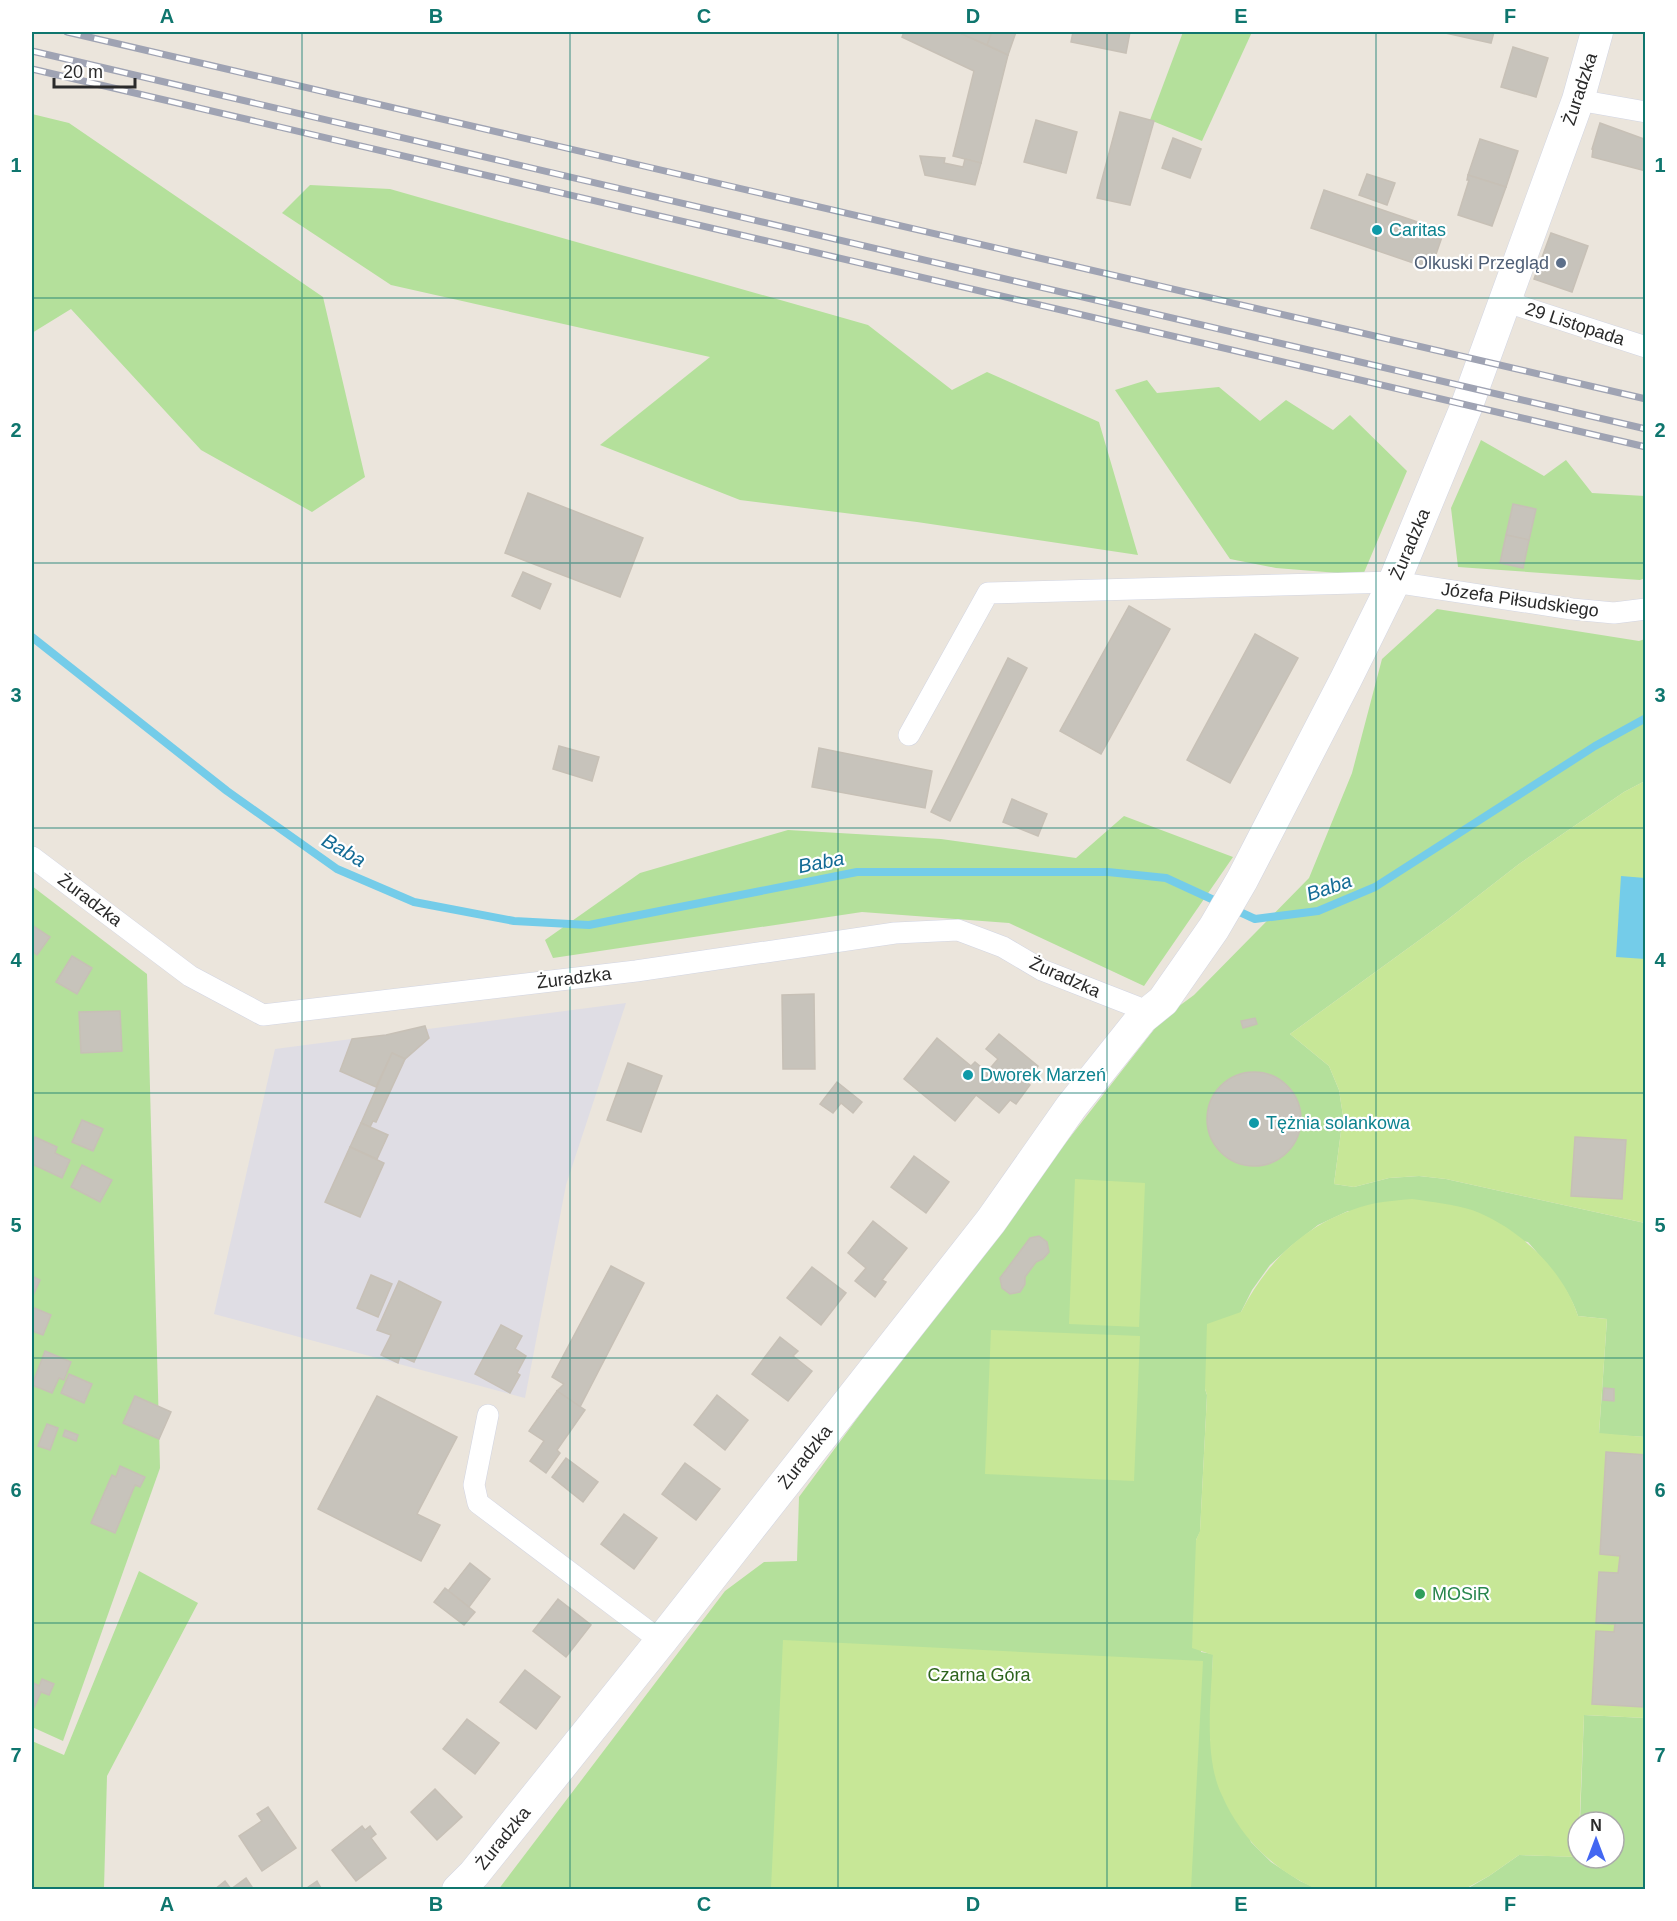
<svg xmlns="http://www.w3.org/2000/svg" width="1677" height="1921" viewBox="0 0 1677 1921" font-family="Helvetica,sans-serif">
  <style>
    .industrial { fill: #dfdde4 }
    .green { fill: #b4e09b }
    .pitch { fill: #c7e797 }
    .water { fill: #74cce9 }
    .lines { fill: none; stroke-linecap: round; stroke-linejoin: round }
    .stream { stroke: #74cce9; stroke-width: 8 }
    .building { fill: #c7c3bb; stroke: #c7c0b6; stroke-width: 1.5 }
    .street-casing { stroke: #d2d5e2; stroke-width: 22 }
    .secondary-casing { stroke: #d2d5e2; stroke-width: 33 }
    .street { stroke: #fff; stroke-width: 21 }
    .secondary { stroke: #fff; stroke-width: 32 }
    .rail-casing { stroke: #9fa3b3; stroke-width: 7 }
    .rail { stroke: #fff; stroke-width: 4.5; stroke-dasharray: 14; stroke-linecap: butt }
    .grid { fill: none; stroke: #0f766e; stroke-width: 1.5; stroke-opacity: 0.55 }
    .culture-dot { fill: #0f9aa8; stroke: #fff; stroke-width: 2 }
    .service-dot { fill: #5c6f8a; stroke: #fff; stroke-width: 2 }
    .leisure-dot { fill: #2e9e5b; stroke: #fff; stroke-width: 2 }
    .labels { text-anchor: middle; stroke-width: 4.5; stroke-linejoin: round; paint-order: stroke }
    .street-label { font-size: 18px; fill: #2a2a2a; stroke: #fff }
    .culture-label { font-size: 18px; fill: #0d838f; stroke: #fff; text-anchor: start }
    .service-label { font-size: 18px; fill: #4e5e75; stroke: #fff; text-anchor: end }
    .leisure-label { font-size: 18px; fill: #27864d; stroke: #fff; text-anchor: start }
    .park-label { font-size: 18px; fill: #2d641d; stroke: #fff }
    .water-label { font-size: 20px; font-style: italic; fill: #136b95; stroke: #fff }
    .neatline { fill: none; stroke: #0f766e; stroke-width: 2 }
    .grid-label { font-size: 20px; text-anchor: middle; font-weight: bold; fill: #0f766e }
  </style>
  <rect width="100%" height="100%" fill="#ebe5dc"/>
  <path class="industrial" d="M626,1003L566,1185L525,1398L214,1314L275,1049Z"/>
  <g class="green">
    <path d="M1183,32H1252L1202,141L1150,120Z"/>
    <path d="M32,114L69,123L323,297L365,477L312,512L201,450L71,309L32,333Z"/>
    <path d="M310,185L390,189L868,325L952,390L987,372L1099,422L1138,555L917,522L740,500L600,445L710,357L391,285L282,213Z"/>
    <path d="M1147,380L1157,393L1219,387L1260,421L1286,400L1333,430L1350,415L1407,471L1363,575L1276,568L1230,559L1115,390Z"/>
    <path d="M1481,440L1544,476L1566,460L1592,493L1645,496V578L1640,580L1458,567L1451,508Z"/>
    <path d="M1437,609L1639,641L1645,639V781L1624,792L1519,864L1447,920L1290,1034L1329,1066L1339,1090L1343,1116L1334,1184L1354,1187L1389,1178L1419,1176L1446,1179L1645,1223V1437L1599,1434L1607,1319L1578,1316C1569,1288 1547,1264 1528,1242L1348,1211L1318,1225L1291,1246L1270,1265L1252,1290L1241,1312L1205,1389L1207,1395L1200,1532L1196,1540L1201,1652L1213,1654L1210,1739L1251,1842L1271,1862L1300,1881L1318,1889L498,1890L725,1591L764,1562L797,1561L799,1497L972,1263L1163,1018L1194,995L1309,878L1352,773L1382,659Z"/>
    <path d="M1124,816L1233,857L1144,986L1009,923L862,912L553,958L545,940L640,873L788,830L941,839L1076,858Z"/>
    <path d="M32,886L147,974L160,1468L63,1741L32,1727Z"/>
    <path d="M139,1571L198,1603L107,1776L104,1889H32V1741L64,1755Z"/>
    <path d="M1645,1702V1889L1465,1890L1489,1876L1519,1855L1614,1858V1822H1580L1584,1715L1645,1718Z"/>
  </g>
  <g class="pitch">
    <path d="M1645,781V1223L1446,1179L1419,1176L1389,1178L1354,1187L1334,1184L1343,1116L1339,1090L1329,1066L1290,1034L1447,920L1519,864L1624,792Z"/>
    <path d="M1075,1179L1145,1183L1139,1327L1069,1324Z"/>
    <path d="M1412,1199C1432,1202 1453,1204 1472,1210C1518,1227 1563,1269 1578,1316L1607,1319L1599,1433L1645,1437V1718L1584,1715L1578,1857L1519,1855L1489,1876L1465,1889L1318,1890C1278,1872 1246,1844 1226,1804C1223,1797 1219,1790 1217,1783C1205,1745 1211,1694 1213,1655L1192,1648L1196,1540L1200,1531L1207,1395L1205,1389L1207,1324L1241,1312C1270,1256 1313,1217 1376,1203C1388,1201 1400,1200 1412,1199Z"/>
    <path d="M991,1330L1140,1336L1134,1481L985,1474Z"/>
    <path d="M783,1640L1203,1661L1191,1889H771Z"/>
  </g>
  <path class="water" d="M1621,876L1645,878V959L1616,957Z"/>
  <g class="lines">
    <path class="stream" d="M32,637L227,791L337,869L414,902L514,921L589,925L857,872H1108L1166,878L1255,919L1318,911L1375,887L1595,746L1646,718"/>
  </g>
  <g class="building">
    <path d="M904,32H958L1008,55L981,163L953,156L974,71L902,37Z"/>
    <path d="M963,32H992L987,45L962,34Z"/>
    <path d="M992,32H1016L1008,55L987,45Z"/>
    <path d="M1073,32H1130L1126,53L1071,42Z"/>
    <path d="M1441,32H1494L1491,43Z"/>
    <path d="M1513,47L1548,58L1536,97L1501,87Z"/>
    <path d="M1120,112L1154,121L1130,205L1097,198Z"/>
    <path d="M1036,120L1077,132L1066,173L1024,162Z"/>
    <path d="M1600,123L1644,139L1646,133V171L1592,157L1593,149H1592Z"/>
    <path d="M1173,138L1201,149L1190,178L1162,168Z"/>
    <path d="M1480,139L1518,151L1506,187L1468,175Z"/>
    <path d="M920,156L945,158L944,163L963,167L965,159L981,163L975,185L925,175Z"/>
    <path d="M1367,174L1395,183L1387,205L1359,195Z"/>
    <path d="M1468,175L1506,187L1492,226L1458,215L1469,180H1467Z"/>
    <path d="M1324,190L1444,231L1431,269L1311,228Z"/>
    <path d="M1551,233L1588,246L1572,292L1534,279Z"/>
    <path d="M528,493L643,538L620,597L505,553Z"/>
    <path d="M1513,504L1536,509L1529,540L1506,535Z"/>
    <path d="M1506,535L1529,540L1523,568L1500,563Z"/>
    <path d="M523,572L551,584L540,609L512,596Z"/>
    <path d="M1129,606L1170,629L1101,754L1060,731Z"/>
    <path d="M1255,634L1298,658L1230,783L1187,760Z"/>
    <path d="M1008,658L1027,668L950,821L931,812Z"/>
    <path d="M559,746L599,757L592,781L553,769Z"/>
    <path d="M819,748L932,771L925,808L812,787Z"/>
    <path d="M1012,799L1047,814L1038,836L1003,822Z"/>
    <path d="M32,925L50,937L37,955L32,951Z"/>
    <path d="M72,956L92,968L77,994L56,982Z"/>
    <path d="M814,994L815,1069H783L782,995Z"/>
    <path d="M120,1011L122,1051L81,1053L79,1012Z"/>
    <path d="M1255,1018L1257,1024L1243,1028L1241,1021Z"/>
    <path d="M425,1026L429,1038L405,1059L392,1053L376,1087L340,1071L352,1039L386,1035Z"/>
    <path d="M999,1034L1038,1066L1025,1081L1030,1085L1016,1104L1010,1100L999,1113L976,1095L955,1121L904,1079L937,1038L971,1066L975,1062L987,1072L998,1059L986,1049Z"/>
    <path d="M392,1053L405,1059L376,1122L373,1121L370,1127L361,1123Z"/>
    <path d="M628,1063L662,1076L641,1132L607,1120Z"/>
    <circle cx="1254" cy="1119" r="47"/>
    <path d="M837,1082L862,1102L853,1113L841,1103L833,1113L820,1104Z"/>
    <path d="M82,1120L103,1129L93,1151L72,1142Z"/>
    <path d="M361,1123L388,1135L377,1159L350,1147Z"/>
    <path d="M35,1137L57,1147L55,1153L70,1160L62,1178L32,1164V1146Z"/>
    <path d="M1575,1137L1626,1140L1622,1199L1571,1196Z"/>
    <path d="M350,1147L384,1163L360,1217L325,1202Z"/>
    <path d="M914,1156L949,1182L926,1213L891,1187Z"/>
    <path d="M82,1165L112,1180L100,1202L71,1187Z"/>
    <path d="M873,1221L907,1248L882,1280L886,1282L875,1297L855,1281L866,1268L848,1253Z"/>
    <path d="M1039,1236L1047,1242L1049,1252L1043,1259L1036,1262L1025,1277V1284L1020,1292L1010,1294L1002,1288L1000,1278L1030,1238Z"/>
    <path d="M611,1266L644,1283L580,1407L557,1391L564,1384L552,1377Z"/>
    <path d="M812,1267L846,1293L821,1325L787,1298Z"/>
    <path d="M371,1275L392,1284L378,1317L357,1308Z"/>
    <path d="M32,1276L40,1280L32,1298Z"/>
    <path d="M399,1281L441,1302L414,1362L400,1356L398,1363L381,1355L391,1335L377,1330Z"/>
    <path d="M32,1307L51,1315L43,1335L32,1331Z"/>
    <path d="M501,1325L522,1336L515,1349L526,1356L517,1373L520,1375L510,1393L475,1374Z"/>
    <path d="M780,1337L798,1351L793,1356L812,1371L788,1401L752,1374Z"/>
    <path d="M45,1351L71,1362L64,1380L59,1378L52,1393L32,1385Z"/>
    <path d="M69,1374L92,1384L84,1403L61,1393Z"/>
    <path d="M1604,1388L1614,1389V1401L1603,1400Z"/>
    <path d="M557,1391L585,1410L557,1450L560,1453L546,1473L530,1461L544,1441L529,1431Z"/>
    <path d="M717,1395L748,1420L725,1450L694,1425Z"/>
    <path d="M135,1396L171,1412L159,1439L123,1423Z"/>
    <path d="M377,1396L457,1437L417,1514L440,1525L421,1561L318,1509Z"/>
    <path d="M47,1424L58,1428L50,1450L38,1446Z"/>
    <path d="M65,1430L78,1435L76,1441L63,1436Z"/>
    <path d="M1606,1452L1646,1455V1662L1643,1707L1592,1704L1596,1631L1614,1632L1615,1624L1596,1623L1599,1572L1618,1573L1620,1556L1600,1554Z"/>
    <path d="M566,1458L598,1482L583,1502L552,1477Z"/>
    <path d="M685,1463L720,1489L696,1520L662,1494Z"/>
    <path d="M120,1466L145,1477L140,1487L135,1485L115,1533L91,1523L112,1475L116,1477Z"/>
    <path d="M624,1514L657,1538L634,1569L601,1544Z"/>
    <path d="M470,1563L490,1579L469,1607L448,1591Z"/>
    <path d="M445,1588L475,1612L464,1625L434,1602Z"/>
    <path d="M558,1599L591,1625L566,1657L533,1631Z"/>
    <path d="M525,1670L560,1697L536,1729L500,1702Z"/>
    <path d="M42,1679L54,1684L49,1695L41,1692L32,1712V1682L39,1686Z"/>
    <path d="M467,1719L499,1743L475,1774L443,1749Z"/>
    <path d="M435,1789L462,1817L437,1840L411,1812Z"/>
    <path d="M268,1807L296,1848L262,1871L239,1836L262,1821L257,1814Z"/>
    <path d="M362,1826L365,1830L370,1826L376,1834L371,1838L386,1858L356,1881L332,1850Z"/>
    <path d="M246,1878L254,1890H214L225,1881L231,1889Z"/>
    <path d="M317,1881L322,1890H304Z"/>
  </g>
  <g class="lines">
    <defs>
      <g id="street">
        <path d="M1578,100L1646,112"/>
        <path d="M1504,301L1646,347"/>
        <path d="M909,735L988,593L1394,582L1572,609L1614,613L1646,609"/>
        <path d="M32,857L190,976L263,1015L636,971L895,933L958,930L1003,947L1042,970L1137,1007L1142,1018"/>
        <path d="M488,1415L474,1485L478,1503L661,1641"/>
      </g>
      <path id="secondary" d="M458,1890L474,1874L661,1641L991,1221L1071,1107L1142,1018L1163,1001L1214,928L1242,880L1346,679L1394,582L1467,405L1578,100L1597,32"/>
    </defs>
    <use href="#street" class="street-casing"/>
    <use href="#secondary" class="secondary-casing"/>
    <use href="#street" class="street"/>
    <use href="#secondary" class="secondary"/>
    <defs>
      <g id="rail">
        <path d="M67,32L1646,399"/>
        <path d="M32,51L1646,429"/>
        <path d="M32,69L1646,447"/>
      </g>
    </defs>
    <use href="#rail" class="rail-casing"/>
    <use href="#rail" class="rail"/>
  </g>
  <path class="grid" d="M302,32V1890M570,32V1890M838,32V1890M1107,32V1890M1376,32V1890M32,298H1646M32,563H1646M32,828H1646M32,1093H1646M32,1358H1646M32,1623H1646"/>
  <g class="culture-dot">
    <circle cx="1377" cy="230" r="6"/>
    <circle cx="968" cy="1075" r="6"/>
    <circle cx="1254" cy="1123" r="6"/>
  </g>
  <circle class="service-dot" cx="1561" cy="263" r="6"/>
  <circle class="leisure-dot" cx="1420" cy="1594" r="6"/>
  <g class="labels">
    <g class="street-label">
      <text transform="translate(1580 89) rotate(-72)" y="6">Żuradzka</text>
      <text transform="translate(1575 324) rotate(18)" y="6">29 Listopada</text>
      <text transform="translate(1410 544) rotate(-67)" y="6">Żuradzka</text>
      <text transform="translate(1520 600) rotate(8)" y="6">Józefa Piłsudskiego</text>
      <text transform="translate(90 900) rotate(37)" y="6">Żuradzka</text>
      <text transform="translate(1065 977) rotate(24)" y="6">Żuradzka</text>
      <text transform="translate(574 978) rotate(-7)" y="6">Żuradzka</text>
      <text transform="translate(805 1457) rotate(-52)" y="6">Żuradzka</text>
      <text transform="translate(503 1838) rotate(-51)" y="6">Żuradzka</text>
    </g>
    <g class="culture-label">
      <text x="1389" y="236">Caritas</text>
      <text x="980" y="1081">Dworek Marzeń</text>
      <text x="1266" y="1129">Tężnia solankowa</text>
    </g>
    <g class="service-label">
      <text x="1549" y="269">Olkuski Przegląd</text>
    </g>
    <g class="leisure-label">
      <text x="1432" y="1600">MOSiR</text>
    </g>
    <g class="park-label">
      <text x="979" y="1681">Czarna Góra</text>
    </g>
    <g class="water-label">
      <text transform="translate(344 850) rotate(30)" y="7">Baba</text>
      <text transform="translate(821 862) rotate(-11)" y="7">Baba</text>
      <text transform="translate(1329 887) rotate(-19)" y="7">Baba</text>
    </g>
  </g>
  <rect width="1677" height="1921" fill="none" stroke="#ffffff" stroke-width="66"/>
  <g transform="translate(1596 1840)"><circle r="28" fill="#ffffff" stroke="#aaaaaa" stroke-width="1.5"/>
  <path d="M0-4.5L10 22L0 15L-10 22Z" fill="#4367f2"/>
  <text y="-9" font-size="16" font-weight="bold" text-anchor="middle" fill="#2a2a2a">N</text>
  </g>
  <path d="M54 78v9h81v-9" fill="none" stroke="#2a2a2a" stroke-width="3"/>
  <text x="63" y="78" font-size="18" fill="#2a2a2a" stroke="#ffffff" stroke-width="4.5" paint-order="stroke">20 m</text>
  <rect x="33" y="33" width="1611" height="1855" class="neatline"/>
  <g class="grid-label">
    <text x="167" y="23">A</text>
    <text x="436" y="23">B</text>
    <text x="704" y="23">C</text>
    <text x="973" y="23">D</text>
    <text x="1241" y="23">E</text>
    <text x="1510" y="23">F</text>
    <text x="16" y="172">1</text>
    <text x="1660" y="172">1</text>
    <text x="16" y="437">2</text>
    <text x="1660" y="437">2</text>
    <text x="16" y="702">3</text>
    <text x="1660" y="702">3</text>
    <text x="16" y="967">4</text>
    <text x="1660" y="967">4</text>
    <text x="16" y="1232">5</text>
    <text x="1660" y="1232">5</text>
    <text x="16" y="1497">6</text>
    <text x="1660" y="1497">6</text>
    <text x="16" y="1762">7</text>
    <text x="1660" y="1762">7</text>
    <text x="167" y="1911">A</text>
    <text x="436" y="1911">B</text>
    <text x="704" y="1911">C</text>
    <text x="973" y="1911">D</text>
    <text x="1241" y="1911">E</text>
    <text x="1510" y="1911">F</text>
  </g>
</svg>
